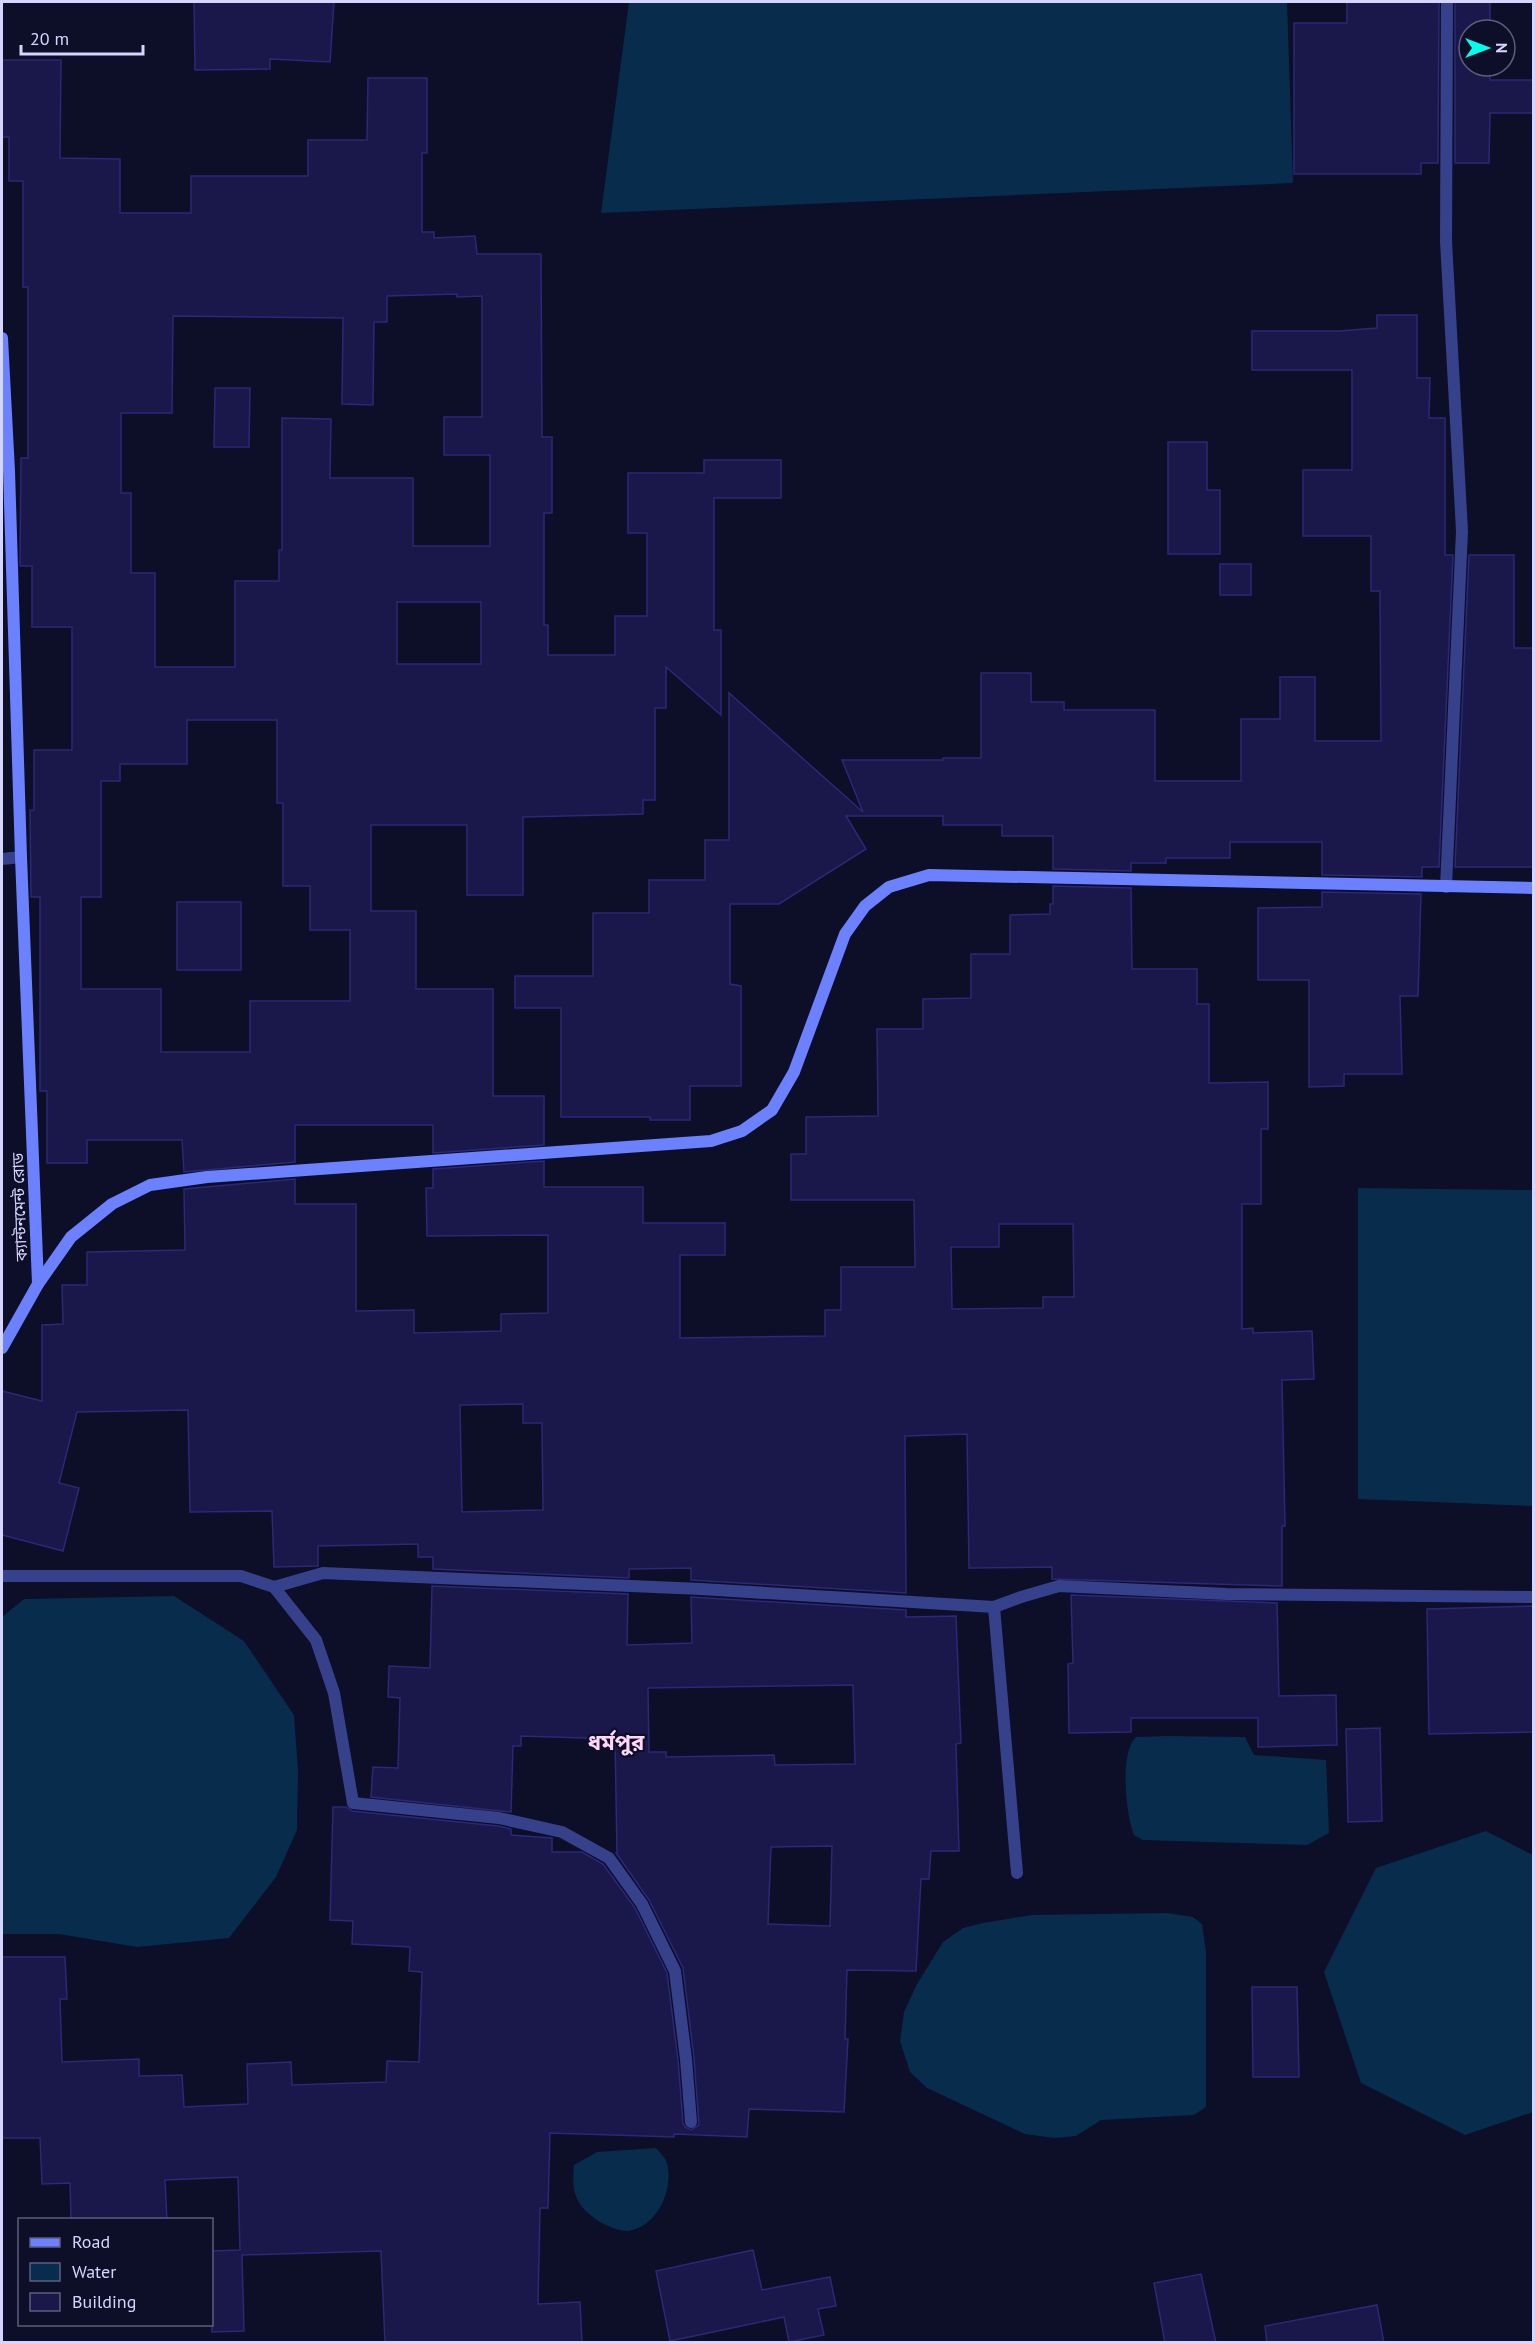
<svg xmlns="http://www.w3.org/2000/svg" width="1535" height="2344" viewBox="0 0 1535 2344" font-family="'PT Sans','Noto Sans Bengali',sans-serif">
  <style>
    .water { fill: #082c4c }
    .building { fill: #1a184a; stroke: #2a2877; stroke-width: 1.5; fill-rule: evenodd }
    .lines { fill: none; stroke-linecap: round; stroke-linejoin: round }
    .lane { stroke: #35418a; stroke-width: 12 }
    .street { stroke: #35418a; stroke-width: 12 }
    .secondary { stroke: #6b81ff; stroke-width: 12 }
    .labels { text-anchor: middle; stroke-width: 4.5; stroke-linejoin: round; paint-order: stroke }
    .street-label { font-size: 16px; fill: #d4d6ff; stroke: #0d0e27 }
    .district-label { font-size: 22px; font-weight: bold; fill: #ffd6f7; stroke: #0d0e27 }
  </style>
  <rect width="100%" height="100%" fill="#0d0e27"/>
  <g class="water">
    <path d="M629,2H1287L1293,183L601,213Z"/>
    <path d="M1358,1188L1533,1190V1506L1358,1499Z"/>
    <path d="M174,1596L244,1641L294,1715L298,1771L297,1830L276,1877L229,1938L137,1947L59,1934H2V1617L24,1599Z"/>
    <path d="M1166,1736L1245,1737L1254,1755L1326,1760L1329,1833L1307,1845L1143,1840L1134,1835C1126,1815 1119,1753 1136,1737Z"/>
    <path d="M1486,1831L1533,1855V2112L1465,2135L1361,2083L1324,1972L1376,1868Z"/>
    <path d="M1167,1913L1193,1917L1202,1924L1206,1952V2107L1194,2115L1101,2120L1076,2136L1054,2138L1025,2134L927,2088L910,2072L900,2041L904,2012L917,1984L943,1942L963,1928L983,1923L1032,1915Z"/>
    <path d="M656,2148C660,2153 665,2157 667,2163C674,2190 657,2228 627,2231C619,2231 607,2226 600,2222C576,2206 571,2194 574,2165L597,2152Z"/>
  </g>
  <g class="building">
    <path d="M194,2H334L330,62L270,59V69L195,70Z"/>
    <path d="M1347,2H1439L1438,163H1421V174H1294V23H1347Z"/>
    <path d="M1455,2H1490V30H1469V66H1490V80H1533V113H1490L1489,163H1455Z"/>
    <path d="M2,60H61L60,158L120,159V213H191V176H308V140H367L368,78H427V153H422V232H434V238L475,236L477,254H541L542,437H552V513H544V625H548V655H615V616H647V533H628V473H704V460H781V498H714V630H721V715L666,667V708H655V800H643V814L523,817V895H467V825H371V911H416V989H493V1096H544V1145L433,1153V1125H295V1162L184,1172L182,1140H87V1163H47V1091H40V897H31L30,810H34V750H72V627H32V566H20L21,458H28V287H23V181H9V137H2ZM457,294V297L482,296V417H444V455H490V546H413V478H330L331,419L282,418V550H279V581H235V667H155V573H131V493H121V413H172L173,316L343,318L342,404L373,405L374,322H387V296ZM397,602H481V664H397ZM187,720H277V803H283V886H310V930H350V1001H250V1052H161V989H81V897H101V781H120V764H187Z"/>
    <path d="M1377,315H1417V378H1430L1429,418H1445V555H1453L1439,867H1422V877L1322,875V842H1230V858H1166V863H1131V871L1053,869V836H1002V825H943V816H846L866,849L779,904H730V984L741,986V1086H690V1120H650V1117H561V1008H515V976H593V913H649V880H705V840H729V693L863,812L842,760H943V758H981V673H1031V702H1064V710H1155V781H1241V719H1280V677H1315V741H1381L1380,591H1371V536H1303V470H1352V370H1252V331H1339L1377,328Z"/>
    <path d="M215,388H250L249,447H214Z"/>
    <path d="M1168,442H1207V490H1220V554H1168Z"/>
    <path d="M1469,555H1514V648H1533V867H1455Z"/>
    <rect x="1220" y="564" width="31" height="31"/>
    <path d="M1053,886L1131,888L1132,969H1197V1004H1209V1083L1268,1082V1129H1261V1204H1242V1329L1253,1328V1333L1312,1331L1314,1379L1282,1380L1285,1526H1282V1586L1052,1579V1567L969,1568L967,1434L905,1436L906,1593L691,1580V1568L629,1569V1578L433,1569V1557H418V1544L318,1546V1566L274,1567L272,1511L190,1512L188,1410L77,1412L59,1483L79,1488L63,1551L2,1535V1391L42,1401V1325L63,1324L62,1285H87V1252L185,1250L184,1189L295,1179V1204H356V1311L414,1310V1333L501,1331V1314L548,1313V1235L427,1236L426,1188H433V1169L544,1161V1187H643V1223H725V1255H680V1338L825,1336V1310H841V1267H915L914,1200H791V1154H806V1117L878,1116L877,1029H923V999L971,998V954H1010V915L1050,914V904H1053ZM999,1224H1073L1074,1297H1043V1308L952,1309L951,1247H999ZM523,1404V1423H542L543,1510L462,1512L460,1405Z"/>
    <path d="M1322,892L1421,894L1418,996H1400L1402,1074H1344V1086L1309,1087V980H1258V908L1322,907Z"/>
    <rect x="177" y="902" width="64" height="68"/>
    <path d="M432,1586L628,1594L627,1645L692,1643L691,1597L906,1610V1617L956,1616L961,1743L956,1744L959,1851H931L929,1879H921L916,1971L847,1970L845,2039H848L844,2112L749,2109L747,2137L674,2134V2137L550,2133L548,2208H540L538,2304L580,2302L582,2343H385L381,2251L242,2255L244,2331L212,2332V2251L240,2250L238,2177L165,2180L167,2220H71L70,2183L42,2184L40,2138H2V1957H65L67,1999H60L62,2062L139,2059V2076L182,2075L184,2107L248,2104L247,2064L291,2062L292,2085L386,2082L387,2061L419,2062L422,1972L409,1971L410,1947L352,1944L353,1921L330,1920L333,1807H346L352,1811L498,1826L511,1829V1835L552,1838V1852H582L603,1864L635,1908L667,1973L678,2060L683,2123L685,2127L691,2130L699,2125L694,2058L683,1968L649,1900L616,1853H617L615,1739L521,1736V1746H513L511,1812L371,1797L373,1767L398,1768L400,1698L388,1697L389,1666L430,1668ZM853,1685L855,1764L775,1765L774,1755L666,1757V1752H649L648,1688ZM832,1846L830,1926L768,1924L771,1847Z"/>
    <path d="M1071,1595L1277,1603L1279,1696L1336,1695L1337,1745L1258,1747V1718H1131V1732L1069,1733L1068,1664L1073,1663Z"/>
    <path d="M1533,1606V1732L1429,1734L1427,1609Z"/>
    <path d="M1380,1728L1382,1821L1348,1822L1346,1729Z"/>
    <path d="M1252,1987H1297L1299,2077H1253Z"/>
    <path d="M753,2250L762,2290L830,2277L836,2306L818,2309L824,2335L789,2342L784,2317L670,2341L656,2271Z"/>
    <path d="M1201,2274L1216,2343H1165L1154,2283Z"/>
    <path d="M1377,2305L1384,2343H1267L1265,2326Z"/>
  </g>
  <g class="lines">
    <path class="lane" d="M994,1607L1017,1873"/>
    <g class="street">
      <path d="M2,859L21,857"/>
      <path d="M1446,887L1462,531L1446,241L1447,2"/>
      <path d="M2,1576H241L274,1587L316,1640L334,1693L353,1803L499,1818L562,1832L609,1858L642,1904L675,1971L686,2059L691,2122"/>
      <path d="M274,1587L323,1573L701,1589L994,1607L1021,1597L1059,1586L1227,1594L1534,1597"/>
    </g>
    <g class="secondary">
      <path d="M2,338L9,471L21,857L38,1284"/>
      <path d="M2,1348L38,1284L71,1237L112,1204L150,1185L207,1177L711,1141L742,1131L772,1110L794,1072L845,934L865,906L889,887L929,875L1534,888"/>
    </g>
  </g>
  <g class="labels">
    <g class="street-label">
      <text transform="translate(19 1207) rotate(-92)" y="6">ক্যান্টনমেন্ট রোড</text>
    </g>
    <g class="district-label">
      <text x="616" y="1750">ধর্মপুর</text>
    </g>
  </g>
  <rect width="1535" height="2344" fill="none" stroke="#d4d6ff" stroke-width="6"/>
  <rect x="18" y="2218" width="195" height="108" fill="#0d0e27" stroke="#5d5e7d" stroke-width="1.5"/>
  <rect x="30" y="2238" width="30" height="9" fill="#6b81ff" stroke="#5d5e7d" stroke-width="1.5"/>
  <text x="72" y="2248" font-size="18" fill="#d4d6ff">Road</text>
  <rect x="30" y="2263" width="30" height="18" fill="#082c4c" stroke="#5d5e7d" stroke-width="1.5"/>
  <text x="72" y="2278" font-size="18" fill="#d4d6ff">Water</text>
  <rect x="30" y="2293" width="30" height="18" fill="#1a184a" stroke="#5d5e7d" stroke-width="1.5"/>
  <text x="72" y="2308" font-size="18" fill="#d4d6ff">Building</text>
  <g transform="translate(1487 48) rotate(90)"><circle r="28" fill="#0d0e27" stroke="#5d5e7d" stroke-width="1.5"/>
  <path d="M0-4.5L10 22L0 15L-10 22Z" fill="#00ffec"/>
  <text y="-9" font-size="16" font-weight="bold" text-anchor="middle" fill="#d4d6ff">N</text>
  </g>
  <path d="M21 45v9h122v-9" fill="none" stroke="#d4d6ff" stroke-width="3"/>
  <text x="30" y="45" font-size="18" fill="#d4d6ff" stroke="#0d0e27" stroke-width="4.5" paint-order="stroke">20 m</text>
</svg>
